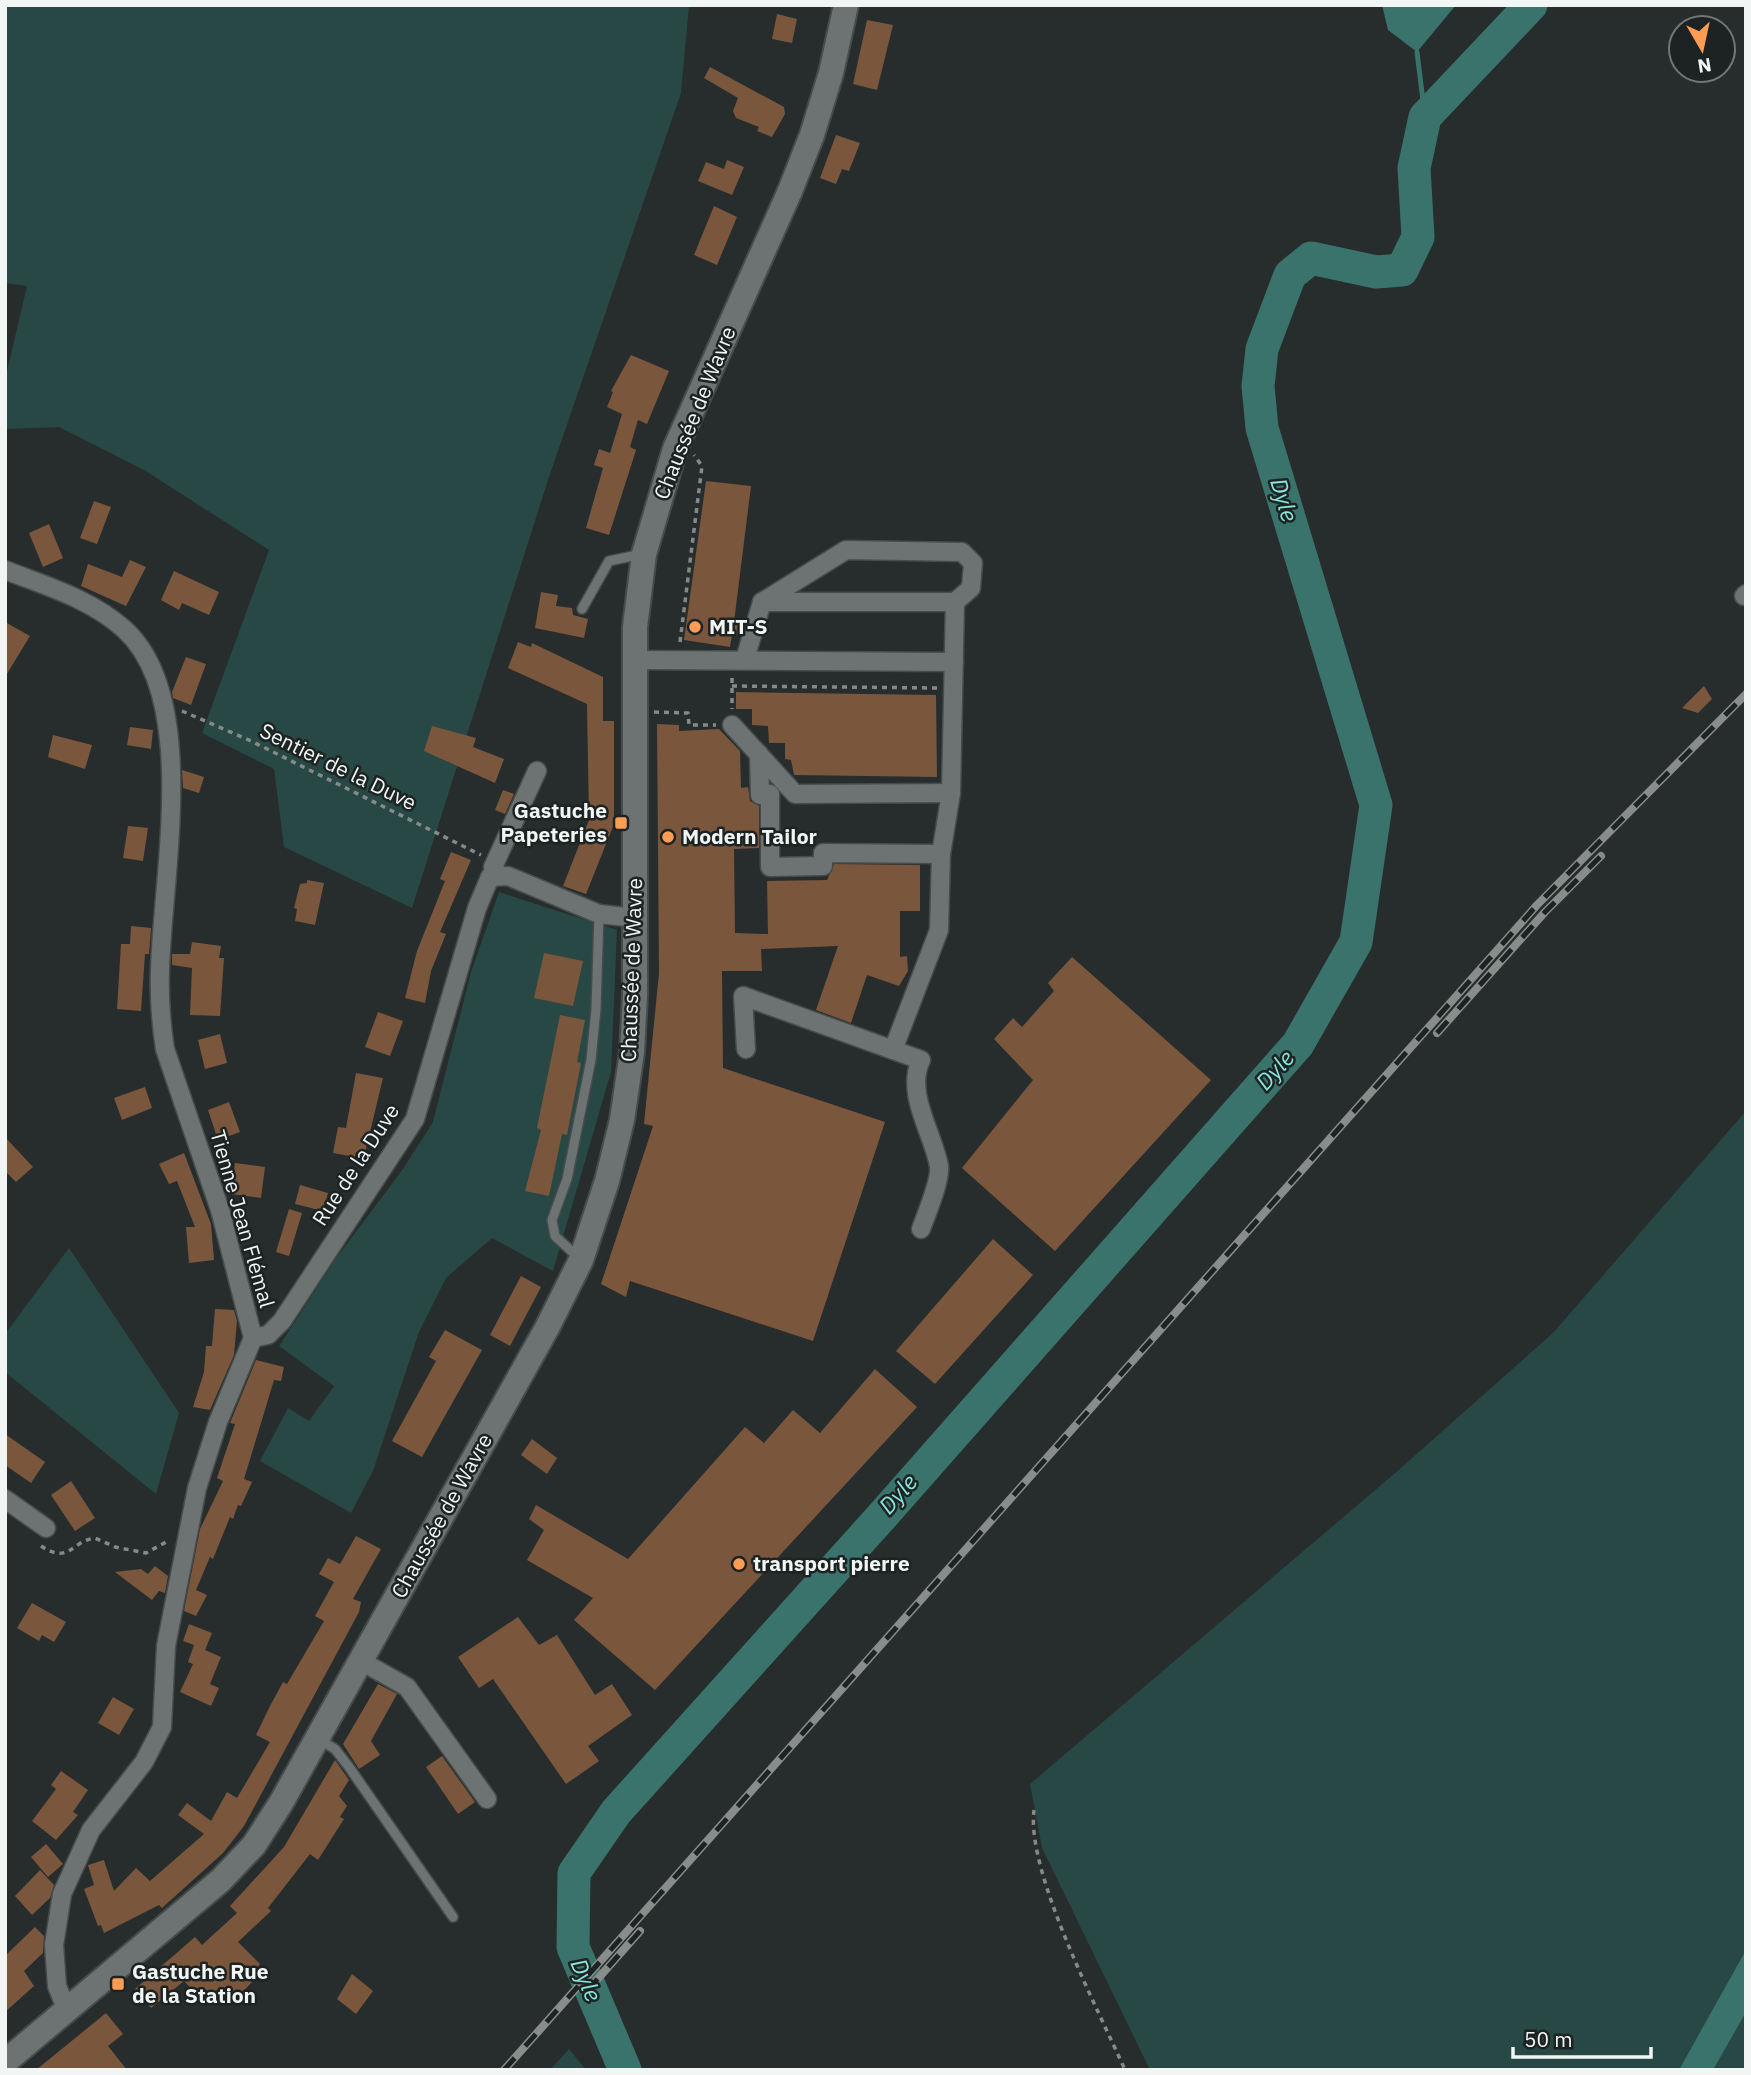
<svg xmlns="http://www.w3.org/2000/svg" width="1751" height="2075" viewBox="0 0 1751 2075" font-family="'IBM Plex Sans',sans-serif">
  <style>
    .green { fill: #274844 }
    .water { fill: #3a726c }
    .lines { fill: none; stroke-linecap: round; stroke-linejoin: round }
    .stream { stroke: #3a726c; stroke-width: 5 }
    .river { stroke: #3a726c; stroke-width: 33 }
    .building { fill: #7a563d }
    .lane-casing { stroke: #464b4b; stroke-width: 12 }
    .street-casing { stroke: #464b4b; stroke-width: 21 }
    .secondary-casing { stroke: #464b4b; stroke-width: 28 }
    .path { stroke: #858a89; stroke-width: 3.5; stroke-dasharray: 5 5; stroke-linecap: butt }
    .lane { stroke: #6c7372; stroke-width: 9 }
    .street { stroke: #6c7372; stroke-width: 18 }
    .secondary { stroke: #6c7372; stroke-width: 24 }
    .rail-casing { stroke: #888d8c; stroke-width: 8 }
    .rail { stroke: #1d2322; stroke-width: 5; stroke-dasharray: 16; stroke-linecap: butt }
    .poi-dot { fill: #fd9d55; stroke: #1d2322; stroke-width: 2.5 }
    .labels { text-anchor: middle; stroke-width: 5; stroke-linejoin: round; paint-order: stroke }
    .street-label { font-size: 21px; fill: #f1f5f4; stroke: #1d2322 }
    .poi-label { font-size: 21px; font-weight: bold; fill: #f1f5f4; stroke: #1d2322; text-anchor: start }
    .water-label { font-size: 23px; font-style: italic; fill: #88e5db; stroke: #1d2322 }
  </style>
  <rect width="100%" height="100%" fill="#272d2c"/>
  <g class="green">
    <path d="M5,5H689L681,93L548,480L412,908L284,847L274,769L202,733L269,550L144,470L59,427L5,429V380L27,286L5,283Z"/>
    <path d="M499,892L617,930L611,1072L553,1271L492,1238L446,1278L419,1332L373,1471L351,1513L260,1461L288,1408L309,1421L334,1386L279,1346L337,1257L403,1169L433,1122L471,972Z"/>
    <path d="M1746,1111V2070H1150L1042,1848L1030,1784L1394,1474L1553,1333Z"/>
    <path d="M69,1248L179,1413L156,1494L5,1372V1334Z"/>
    <path d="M569,2049L586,2070H550Z"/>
  </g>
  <g class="water">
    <path d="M1382,5H1456L1417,52L1388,30Z"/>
    <path d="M1746,1950V2012L1713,2070H1679Z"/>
  </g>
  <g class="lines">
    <path class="stream" d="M1417,52L1425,117"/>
    <path class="river" d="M625,2070L573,1947L574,1873L616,1812L883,1515L1298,1044L1356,942L1376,805L1262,428L1258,386L1262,349L1290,275L1311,258L1376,272L1402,270L1418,237L1414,168L1425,117L1531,5"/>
  </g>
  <g class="building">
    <path d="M777,14L797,19L792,43L772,39Z"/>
    <path d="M867,20L893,25L877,90L853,84Z"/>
    <path d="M710,67L784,107L785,114L772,137L757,131L759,127L736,118L733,111L738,98L704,78Z"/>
    <path d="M836,135L860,143L849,171L842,169L836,184L820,178Z"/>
    <path d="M727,160L744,167L732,195L698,181L706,162L724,169Z"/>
    <path d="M714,206L737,217L717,265L694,255Z"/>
    <path d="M631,355L669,371L647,424L638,420L630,447L636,450L609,535L586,528L603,468L594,465L599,449L610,453L622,414L607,407L613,392L611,391Z"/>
    <path d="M706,481L751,486L734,622L743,625L740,635H732L730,647L684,640Z"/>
    <path d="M94,501L111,507L97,544L80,538Z"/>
    <path d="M49,524L63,558L43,567L29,533Z"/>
    <path d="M130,560L146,567L126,606L81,586L88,564L122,577Z"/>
    <path d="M174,571L219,592L209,615L182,603L179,610L161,600Z"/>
    <path d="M541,592L558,595L556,606L572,608L573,615L588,619L584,638L535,628Z"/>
    <path d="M5,622L30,636L5,677Z"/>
    <path d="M518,642L531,647L532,643L603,677V721H614V824L586,894L563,886L589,820L587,704L508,668Z"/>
    <path d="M186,657L206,664L191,705L173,698L172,692Z"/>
    <path d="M1704,686L1712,699L1698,713L1682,708Z"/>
    <path d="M736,692L936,695L937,777L794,775L791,760L785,759V743H769L768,726L752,725V709H736Z"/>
    <path d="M657,724L679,725V731L719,729L740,751L741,788L748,787L750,801L759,806V848L734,849L735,933L768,934L767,881L827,880L834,864L920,865V911H900V957L907,956L908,971L899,986L867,975L851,1023L816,1010L838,946L761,949L762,971H722L723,1068L885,1122L813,1341L630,1281L626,1297L601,1284L653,1126L644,1124L659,973Z"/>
    <path d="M432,726L476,738L473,747L504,759L495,783L424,751Z"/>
    <path d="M130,727L153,730L151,749L127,745Z"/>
    <path d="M53,735L92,745L85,769L48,757Z"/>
    <path d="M182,770L204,777L199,793L183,788Z"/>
    <path d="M503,790L514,794L505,814L495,810Z"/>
    <path d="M128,826L148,828L143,861L123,858Z"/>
    <path d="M451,852L471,860L440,932L446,934L431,971L425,1003L405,998L417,951L445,881L440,879Z"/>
    <path d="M307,880L324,883L315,925L295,921L297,909L294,908L300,884L307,883Z"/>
    <path d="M131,926L151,928L149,954H145L141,1011L117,1009L121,944H130Z"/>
    <path d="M192,942L221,946L219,958H224L220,1016L190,1015L192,968L172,965V954H190Z"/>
    <path d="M544,953L583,961L573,1006L534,998Z"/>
    <path d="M1072,957L1211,1080L1055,1251L962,1168L1033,1080L994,1039L1013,1018L1022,1027L1054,991L1048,983Z"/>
    <path d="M378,1012L403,1021L390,1056L365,1047Z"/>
    <path d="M560,1015L585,1020L577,1062L581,1063L567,1135L562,1134L549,1196L525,1191L541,1130L537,1128Z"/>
    <path d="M220,1034L227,1063L205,1069L198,1040Z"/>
    <path d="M356,1073L383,1078L365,1153L356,1152L355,1157L333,1153L338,1127L346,1128Z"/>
    <path d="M145,1087L152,1108L122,1120L114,1098Z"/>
    <path d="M229,1102L240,1132L218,1140L208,1110Z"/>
    <path d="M5,1137L33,1167L16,1182L5,1171Z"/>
    <path d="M184,1153L211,1224L214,1260L189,1263L186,1227H195L177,1181L169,1184L159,1164Z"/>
    <path d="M235,1163L265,1167L261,1198L231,1194Z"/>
    <path d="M300,1185L328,1193L323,1211L295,1204Z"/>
    <path d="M289,1209L302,1213L289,1256L276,1252Z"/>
    <path d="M993,1239L1033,1275L935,1384L896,1351Z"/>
    <path d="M521,1276L541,1287L510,1346L490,1335Z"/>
    <path d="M215,1309L234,1310L237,1321L234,1355L210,1410L193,1407L204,1372L206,1346H212Z"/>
    <path d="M445,1330L482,1350L422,1457L392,1441L436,1361L429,1357Z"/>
    <path d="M256,1360L284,1367L281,1381L274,1380L244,1479L252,1482L241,1506L238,1505L233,1519L230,1517L213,1559L210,1557L196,1590L207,1595L196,1616L184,1611L200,1529L223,1481L217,1478L235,1424L230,1423Z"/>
    <path d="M875,1369L917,1407L655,1690L574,1620L593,1598L527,1560L544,1530L529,1519L536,1505L628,1559L745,1427L764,1443L793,1410L820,1433Z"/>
    <path d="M5,1434L45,1462L31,1483L5,1465Z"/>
    <path d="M532,1439L557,1458L547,1474L521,1455Z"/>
    <path d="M71,1481L95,1518L75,1531L51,1495Z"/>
    <path d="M356,1536L381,1549L353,1599L361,1602L359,1612L244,1826L223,1853L162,1908L159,1905L104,1933L101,1925L98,1926L84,1889L94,1885L88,1865L104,1860L114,1891L136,1868L150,1881L204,1834L178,1815L187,1803L211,1821L227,1792L237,1798L270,1742L256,1735L270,1706L283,1682L287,1684L324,1621L315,1616L334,1582L319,1574L328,1558L340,1564Z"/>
    <path d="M155,1566L168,1576L165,1593L159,1591L152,1600L115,1572L141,1569L148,1574Z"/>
    <path d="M32,1603L66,1622L54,1642L42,1635L39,1641L17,1628Z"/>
    <path d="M518,1617L539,1645L557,1635L595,1695L612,1684L632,1715L588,1746L599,1761L566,1784L493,1679L479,1688L458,1657Z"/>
    <path d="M189,1624L212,1633L205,1650L221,1657L210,1684L219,1688L211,1706L180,1692L193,1664L188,1662L194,1645L183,1641Z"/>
    <path d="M378,1684L397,1694L371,1741L380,1755L359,1769L343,1744Z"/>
    <path d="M113,1697L134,1709L119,1735L98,1723Z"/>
    <path d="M442,1756L475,1802L458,1814L426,1767Z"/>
    <path d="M335,1760L349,1780L339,1796L347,1806L340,1817L344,1819L318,1860L310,1854L268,1908L271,1911L238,1942L260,1964L248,1978L252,1982L232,2003L222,1992L207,2005L184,1981L151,2008L135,1989L195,1937L202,1945L237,1913L230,1906L284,1847Z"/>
    <path d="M61,1771L88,1790L73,1812L78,1815L56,1840L32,1821L56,1789L51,1785Z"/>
    <path d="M46,1844L63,1864L48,1877L31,1857Z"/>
    <path d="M40,1870L54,1885L50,1898L32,1915L15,1896Z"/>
    <path d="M35,1927L44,1936L43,1953L24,1971L34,1986L5,2012V1956Z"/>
    <path d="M352,1974L373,1991L356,2014L337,1999Z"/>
    <path d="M106,2013L123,2034L108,2046L127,2070H36Z"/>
  </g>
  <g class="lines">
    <defs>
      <g id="lane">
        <path d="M582,609L609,561L642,554"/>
        <path d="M580,1259L555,1236L552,1220L567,1179L591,1060L596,1009L599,914"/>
        <path d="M320,1740L335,1749L349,1767L453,1917"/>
      </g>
      <g id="street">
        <path d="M5,570C46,586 91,599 124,629C200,697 162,877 160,970C159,996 161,1023 165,1049L220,1210L253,1338L218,1422L197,1488L166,1646L162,1727L144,1762L91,1830L62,1894L54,1945L57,1986L67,2011"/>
        <path d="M1744,596L1746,594"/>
        <path d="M762,602L846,550L962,552L973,563L971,588L955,602"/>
        <path d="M745,659L762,602H955L951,793L941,854L939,930L893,1050"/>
        <path d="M635,660L954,662"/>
        <path d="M732,725L795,794L951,793"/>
        <path d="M759,754L760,795L770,794V867L823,866V853L941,854"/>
        <path d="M498,874L493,867L537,771"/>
        <path d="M746,1049L743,996L921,1060C905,1093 933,1133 939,1166C941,1180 926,1215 921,1229"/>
        <path d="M253,1338L268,1335L282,1321L415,1119L477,908L490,877L508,876L599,914L635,918"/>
        <path d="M5,1499L46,1528"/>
        <path d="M361,1661L407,1687L487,1799"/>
      </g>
      <path id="secondary" d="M5,2062L221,1880L254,1845L281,1803L547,1328L581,1260L607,1181L622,1120L632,1052L635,995V627L644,554L675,449L790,191L812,135L831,73L846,5"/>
    </defs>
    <use href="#lane" class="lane-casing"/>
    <use href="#street" class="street-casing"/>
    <use href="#secondary" class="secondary-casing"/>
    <g class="path">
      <path d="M680,642L702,466L694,455"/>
      <path d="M732,678V709"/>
      <path d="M732,686L937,688"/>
      <path d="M182,711L251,741L481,855"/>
      <path d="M654,712L688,713L689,725H716"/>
      <path d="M41,1546C70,1565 71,1541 95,1538L115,1547L146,1553L168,1541"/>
      <path d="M1034,1810C1026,1872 1098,2009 1125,2070"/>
    </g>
    <use href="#lane" class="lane"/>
    <use href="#street" class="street"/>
    <use href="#secondary" class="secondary"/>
    <defs>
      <g id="rail">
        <path d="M1437,1033L1545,912L1601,856"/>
        <path d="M587,1991L640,1931"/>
        <path d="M504,2070L1537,905L1746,694"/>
      </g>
    </defs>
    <use href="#rail" class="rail-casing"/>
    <use href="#rail" class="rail"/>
  </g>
  <g class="poi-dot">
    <circle cx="695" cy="627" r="7"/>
    <rect x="614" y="816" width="14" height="14" rx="3.5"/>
    <circle cx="668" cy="837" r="7"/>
    <circle cx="739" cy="1564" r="7"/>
    <rect x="111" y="1977" width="14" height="14" rx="3.5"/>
  </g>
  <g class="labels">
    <g class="street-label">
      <text transform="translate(695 413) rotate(-68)" y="7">Chaussée de Wavre</text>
      <text transform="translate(338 767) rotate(26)" y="7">Sentier de la Duve</text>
      <text transform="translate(632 970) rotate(-88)" y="7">Chaussée de Wavre</text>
      <text transform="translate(356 1165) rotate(-57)" y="7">Rue de la Duve</text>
      <text transform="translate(242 1219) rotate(74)" y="7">Tienne Jean Flémal</text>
      <text transform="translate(442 1516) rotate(-61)" y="7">Chaussée de Wavre</text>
    </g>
    <g class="poi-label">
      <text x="709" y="634">MIT-S</text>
      <text x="607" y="818" text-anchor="end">Gastuche<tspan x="607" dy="24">Papeteries</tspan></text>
      <text x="682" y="844">Modern Tailor</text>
      <text x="753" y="1571">transport pierre</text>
      <text x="132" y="1979">Gastuche Rue<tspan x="132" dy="24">de la Station</tspan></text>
    </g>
    <g class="water-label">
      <text transform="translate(1284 500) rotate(73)" y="8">Dyle</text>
      <text transform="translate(1275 1070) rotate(-48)" y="8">Dyle</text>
      <text transform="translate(898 1494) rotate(-48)" y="8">Dyle</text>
      <text transform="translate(586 1980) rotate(67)" y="8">Dyle</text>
    </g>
  </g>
  <rect width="1751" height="2075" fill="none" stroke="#f1f5f4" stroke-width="14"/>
  <g transform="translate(1702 49) rotate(171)"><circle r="33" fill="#1d2322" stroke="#727776" stroke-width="2"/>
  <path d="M0-5L12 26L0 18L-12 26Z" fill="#fd9d55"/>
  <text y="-10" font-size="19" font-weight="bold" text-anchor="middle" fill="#f1f5f4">N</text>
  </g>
  <path d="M1513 2047v10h138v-10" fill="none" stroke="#f1f5f4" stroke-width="3.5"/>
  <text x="1524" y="2047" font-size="21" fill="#f1f5f4" stroke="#1d2322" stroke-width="5" paint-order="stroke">50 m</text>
</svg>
